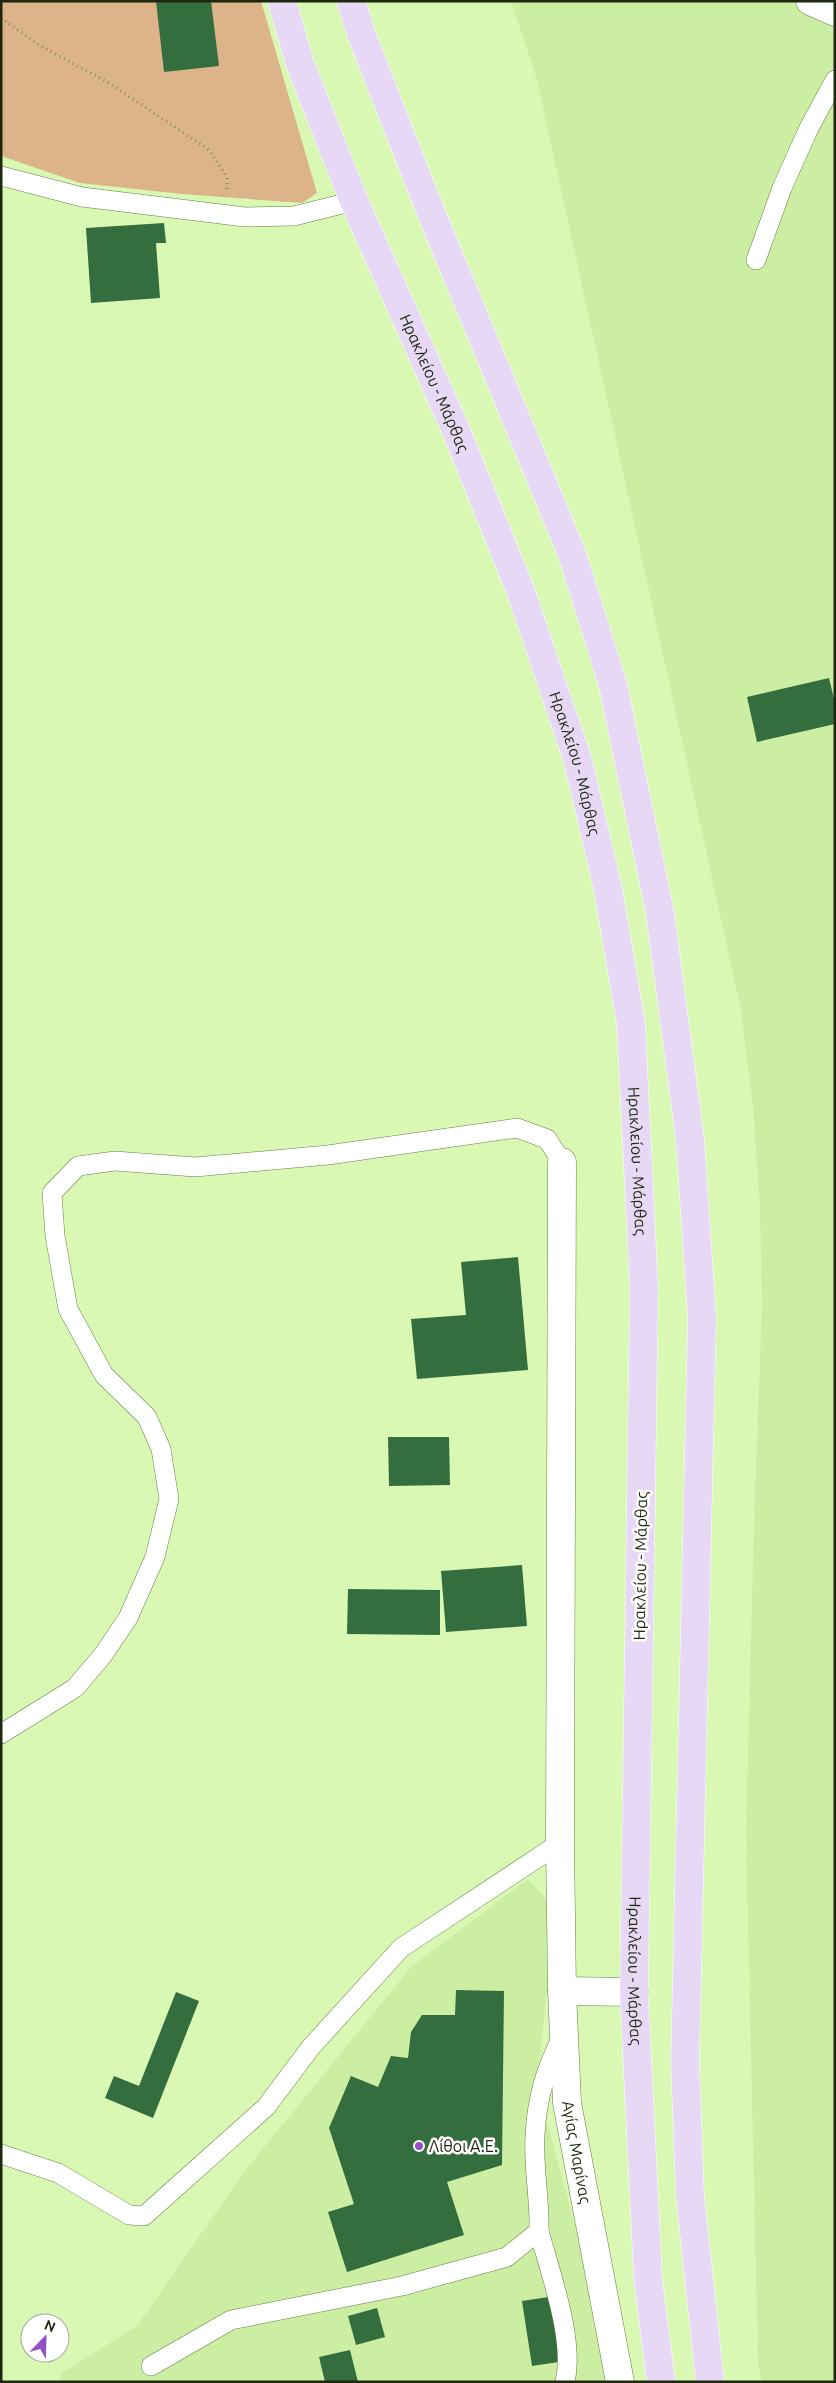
<svg xmlns="http://www.w3.org/2000/svg" width="836" height="2383" viewBox="0 0 836 2383" font-family="Ubuntu,sans-serif">
  <style>
    .built { fill: #cceea3 }
    .green { fill: #ddb48a }
    .building { fill: #346d3e }
    .lines { fill: none; stroke-linecap: round; stroke-linejoin: round }
    .service-casing { stroke: #658040; stroke-width: 20 }
    .minor-casing { stroke: #658040; stroke-width: 29 }
    .primary-casing { stroke: #fff; stroke-width: 29 }
    .path { stroke: #7b9060; stroke-width: 3; stroke-dasharray: 1 4; stroke-linecap: butt }
    .service { stroke: #fff; stroke-width: 19 }
    .minor { stroke: #fff; stroke-width: 28 }
    .primary { stroke: #e7d9f5; stroke-width: 28 }
    .poi-dot { fill: #9350c5; stroke: #fff; stroke-width: 2 }
    .labels { text-anchor: middle; stroke-width: 5; stroke-linejoin: round; paint-order: stroke }
    .street-label { font-size: 16px; fill: #1d280e; stroke: #fff }
    .poi-label { font-size: 16px; fill: #1d280e; stroke: #fff; text-anchor: start }
  </style>
  <rect width="100%" height="100%" fill="#d9f8b3"/>
  <g class="built">
    <path d="M511,1H835V2382H762L758,2362L746,1833L754,1523L762,1306L760,1209L753,1106L741,1010L537,80Z"/>
    <path d="M528,1879L555,1909L537,2086L601,2320L612,2382H60L62,2373L137,2326L244,2172L412,1966Z"/>
  </g>
  <path class="green" d="M1,1H261L317,193L302,203L182,194L80,183L1,156Z"/>
  <g class="building">
    <path d="M156,1H211L219,66L164,72Z"/>
    <path d="M164,223L166,243H156L160,298L91,303L86,228Z"/>
    <path d="M829,678L835,703V724L757,742L747,697Z"/>
    <path d="M518,1257L528,1370L417,1379L411,1319L466,1315L461,1262Z"/>
    <path d="M388,1437H449L450,1485L389,1486Z"/>
    <path d="M522,1565L527,1626L446,1632L441,1571Z"/>
    <path d="M348,1589L440,1590V1635L347,1634Z"/>
    <path d="M456,1990L504,1991L502,2165L447,2182L464,2235L347,2272L328,2212L354,2204L329,2128L351,2076L378,2087L391,2056L408,2058L411,2032L422,2015H455Z"/>
    <path d="M176,1992L199,2001L153,2118L105,2098L114,2076L139,2086Z"/>
    <path d="M555,2296L565,2361L532,2366L522,2301Z"/>
    <path d="M377,2308L385,2337L356,2345L348,2316Z"/>
    <path d="M350,2350L358,2382H325L319,2357Z"/>
  </g>
  <g class="lines">
    <defs>
      <g id="service">
        <path d="M1,176L82,197L245,217L294,216L354,201"/>
        <path d="M756,260L782,188L809,128L835,80"/>
        <path d="M1,1734L75,1688L103,1655L128,1618L155,1557L169,1499L161,1449L147,1417L104,1375L68,1309L55,1236L52,1193L78,1166L115,1161L195,1167L328,1155L517,1128L547,1139L562,1162"/>
        <path d="M1,2154L58,2173L129,2215L144,2216L266,2107L311,2047L401,1948L560,1843"/>
        <path d="M539,2231C550,2272 575,2340 565,2382"/>
        <path d="M151,2366L231,2320L402,2286L507,2257L539,2231C540,2199 533,2167 535,2135C537,2097 546,2068 563,2035"/>
      </g>
      <g id="minor">
        <path d="M810,1L835,12"/>
        <path d="M562,1991L560,1843L562,1162"/>
        <path d="M620,2382L567,2103L562,1991L634,1992"/>
      </g>
      <g id="primary">
        <path id="s1" d="M282,1L300,64L354,201L455,428L521,592L578,761L608,889L631,1024L644,1289L634,1992L648,2279L661,2382"/>
        <path d="M351,1L362,36L430,210L572,554L613,685L660,913L690,1139L702,1318L685,2063L690,2195L710,2382"/>
      </g>
    </defs>
    <use href="#service" class="service-casing"/>
    <use href="#minor" class="minor-casing"/>
    <use href="#primary" class="primary-casing"/>
    <path class="path" d="M1,18L39,45L109,83L209,150L227,177V189"/>
    <use href="#service" class="service"/>
    <use href="#minor" class="minor"/>
    <use href="#primary" class="primary"/>
  </g>
  <circle class="poi-dot" cx="419" cy="2146" r="5"/>
  <g class="labels">
    <g class="street-label">
      <text dy="6" stroke="none"><textPath href="#s1" startOffset="412">Ηρακλείου - Μάρθας</textPath></text>
      <text dy="6" stroke="none"><textPath href="#s1" startOffset="818">Ηρακλείου - Μάρθας</textPath></text>
      <text dy="6" stroke="none"><textPath href="#s1" startOffset="1222">Ηρακλείου - Μάρθας</textPath></text>
      <text transform="translate(640 1566) rotate(-89)" y="6">Ηρακλείου - Μάρθας</text>
      <text dy="6" stroke="none"><textPath href="#s1" startOffset="2032">Ηρακλείου - Μάρθας</textPath></text>
      <text transform="translate(577 2152) rotate(80)" y="6">Αγίας Μαρίνας</text>
    </g>
    <g class="poi-label">
      <text x="429" y="2152">Λίθοι Α.Ε.</text>
    </g>
  </g>
  <rect width="836" height="2383" fill="none" stroke="#1d280e" stroke-width="5"/>
  <g transform="translate(45 2338) rotate(23)"><circle r="24" fill="#ffffff" stroke="#a5a99f"/>
  <path d="M0-4L9 19L0 12L-9 19Z" fill="#9350c5"/>
  <text y="-8" font-size="14" font-weight="bold" text-anchor="middle" fill="#1d280e">N</text>
  </g>
</svg>
